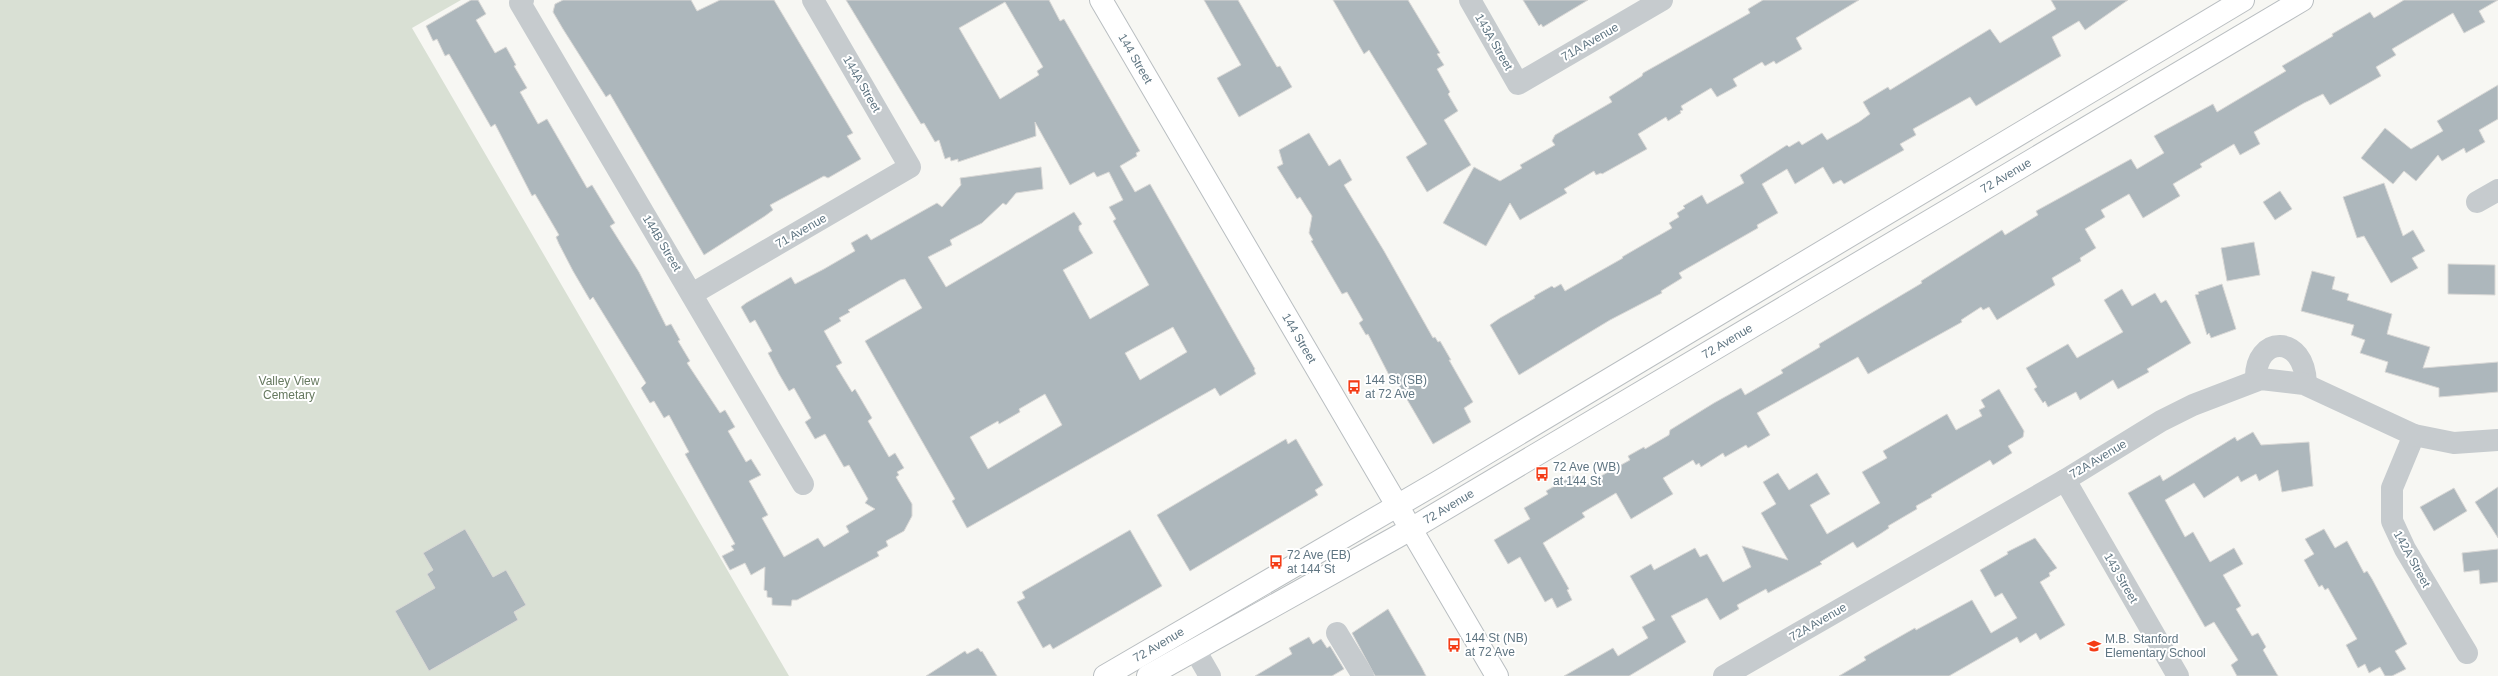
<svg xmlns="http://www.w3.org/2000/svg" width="2498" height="676" viewBox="0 0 2498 676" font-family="Helvetica,sans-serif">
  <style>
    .green { fill: #d9e0d4 }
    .building { fill: #adb7bc; stroke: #d9d8d6; fill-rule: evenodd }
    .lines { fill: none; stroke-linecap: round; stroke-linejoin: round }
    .major-casing { stroke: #b9bec1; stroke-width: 24 }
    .minor { stroke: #c6cbce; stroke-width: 22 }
    .major { stroke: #fff; stroke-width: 22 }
    .labels { text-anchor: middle; stroke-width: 4; stroke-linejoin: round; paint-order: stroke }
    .street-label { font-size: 12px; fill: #5f7582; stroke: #fff }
    .poi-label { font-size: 12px; fill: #5f7582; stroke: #fff; text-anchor: start }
    .park-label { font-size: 12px; fill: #66795f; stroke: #fff }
  </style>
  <rect width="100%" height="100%" fill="#f7f7f3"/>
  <path class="green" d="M0,0H461L412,28L789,676H0Z"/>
  <g class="building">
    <path d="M471,0H478L486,14L476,20L495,53L506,47L516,65L514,66L527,88L520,92L538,124L547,119L587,188L592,185L615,223L610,226L639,272L666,326L671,324L680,340L678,341L690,361L687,363L720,413L725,410L735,427L728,431L746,462L751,459L761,475L749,481L768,515L762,518L784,557L818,538L824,547L849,532L846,526L875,509L865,503L868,499L849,465L844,467L825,434L815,439L805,422L811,418L794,388L789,391L779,374L768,353L772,351L755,320L750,323L741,307L746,303L791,277L795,284L824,269L855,251L851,243L867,234L871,240L937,203L942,207L961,185L960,178L1041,167L1043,189L1016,193L1006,205L1003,203L982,223L950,240L952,245L928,257L946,287L1074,212L1082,224L1079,226V230L1093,253L1063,270L1090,319L1149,285L1113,221L1116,219L1109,207L1123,200L1109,172L1097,177L1094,172L1070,185L1035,122L1036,136L958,162V159L951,161L950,157L945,159L939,140L935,142L924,123L921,124L846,0H1049L1060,21L1064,19L1140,151L1136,153L1137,156L1120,166L1135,192L1150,184L1255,369L1254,370L1256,374L1220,396L1215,388L967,528L952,501L955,499L865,341L922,308L905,279L900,280L848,310L850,312L839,318L841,321L824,331L842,363L836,366L852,392L855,389L872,418L868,421L889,457L895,453L904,468L897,472L899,475L896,477L912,504V516L904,531L886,541L888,546L877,552L879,556L797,600H792L791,606L772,605V598L767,597V591L764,590L765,567L751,575L745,563L730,570L722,556L734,550L731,546L735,544L685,454L689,452L669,415L664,418L654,401L650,403L641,388L646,383L593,297L590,300L573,271L559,244L556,237L559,235L535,194L532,196L495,124L491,127L449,54L445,56L437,39L433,41L426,26ZM1005,2L1043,67L1037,71L1039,75L1000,99L959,28ZM1173,327L1187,352L1140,380L1125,353ZM1045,394L1062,425L988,469L970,437L998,421L999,424L1020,412L1019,409Z"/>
    <path d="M563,0H691L697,11L720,0H774L853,133L847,136L861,159L828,178L824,176L770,205L773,210L765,216L704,255L610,94L606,97L563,29L553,12L555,4Z"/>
    <path d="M1204,0H1238L1277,67L1280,66L1292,87L1239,117L1217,78L1241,65Z"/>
    <path d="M1333,0H1408L1440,53L1437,54L1444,65L1437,69L1450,92L1448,94L1458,111L1444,120L1471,165L1427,192L1406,157L1427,144L1369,50L1364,54Z"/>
    <path d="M1523,0H1588L1543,27L1541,24L1539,26Z"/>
    <path d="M1763,0H1859L1796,38L1802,49L1776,64L1774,61L1765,66L1762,62L1733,79L1737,86L1717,97L1711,88L1681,106L1683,110L1680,111L1681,113L1668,121L1666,117L1638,134L1647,149L1602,174L1601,173L1596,175L1594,171L1564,189L1567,193L1520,220L1510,203L1486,246L1443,223L1474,167L1500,181L1522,168L1520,165L1555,145L1552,141L1555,135L1612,102L1609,97L1642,76L1643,73L1750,13L1748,9Z"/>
    <path d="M2051,0H2128L2085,30L2079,21L2052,37L2061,56L1976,106L1970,97L1913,129L1916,135L1900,144L1904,150L1844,184L1841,180L1833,184L1823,167L1795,184L1787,169L1762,184L1778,213L1757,225L1758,228L1679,273L1682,278L1661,291L1662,293L1610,320L1519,375L1490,325L1500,318L1535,298L1534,296L1552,286L1554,288L1561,284L1565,291L1623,258L1622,257L1672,228L1669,223L1679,217L1677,213L1685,208L1683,206L1702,195L1707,204L1744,183L1740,175L1787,145L1789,147L1799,141L1802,145L1822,133L1827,140L1859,122L1870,114L1863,102L1888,87L1890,90L1990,29L2000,43L2056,9Z"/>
    <path d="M2404,0H2498L2479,11L2485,22L2464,33L2453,13L2392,49L2396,55L2376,67L2381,76L2330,105L2323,94L2304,103L2254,132L2260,144L2240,155L2234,144L2200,164L2202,167L2173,184L2180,196L2143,218L2129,194L2101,210L2105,217L2085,229L2096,248L2080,258L2081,261L2052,278L2055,285L1997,320L1989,307L1983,310L1981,307L1961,320L1962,322L1868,374L1858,357L1757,413L1770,435L1748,448L1746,445L1725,457L1723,453L1701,467L1699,463L1696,465L1693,460L1663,478L1673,494L1631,519L1616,493L1582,513L1585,517L1543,543L1569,589L1567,590L1572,600L1557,608L1552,598L1545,602L1520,557L1508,564L1494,540L1530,519L1524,508L1548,494L1546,491L1572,476H1575L1581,487L1630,460L1628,456L1644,447L1645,449L1669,435L1670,430L1714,403L1741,388L1745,395L1783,373L1781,370L1820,347L1819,344L1922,283L1921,281L2002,230L2005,235L2038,215L2036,211L2131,159L2137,169L2164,153L2154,136L2213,104L2217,112L2286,71L2282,66L2333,36L2332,34L2370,12L2374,18Z"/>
    <path d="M2498,85V119L2479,130L2485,142L2466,153L2464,148L2442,161L2438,155L2416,181L2404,171L2393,184L2361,158L2385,128L2411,149L2443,131L2437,121Z"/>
    <path d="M1309,133L1329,166L1340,159L1352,180L1344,185L1384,251L1433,338L1435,337L1438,342L1440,341L1451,360H1449L1473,402L1464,408L1471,422L1433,444L1394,377L1391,379L1368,334L1366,335L1359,323L1363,320L1347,292L1342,294L1311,241L1313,240L1309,233L1312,216L1300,197L1297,199L1277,167L1283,164L1279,150Z"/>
    <path d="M2384,183L2403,236L2413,230L2425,251L2412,258L2418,268L2391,283L2364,236L2357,238L2343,197Z"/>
    <path d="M2280,191L2292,209L2275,220L2263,202Z"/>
    <path d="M2254,242L2260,275L2227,281L2221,248Z"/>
    <path d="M2448,264L2495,265V295L2448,294Z"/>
    <path d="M2312,271L2335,277L2332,289L2349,294L2347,300L2392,314L2387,334L2430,347L2423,368L2498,362V392L2439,397V388L2385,372L2388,362L2360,353L2365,340L2351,335L2354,325L2301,311Z"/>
    <path d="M2222,284L2236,329L2211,338L2209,333L2207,335L2195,295L2199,294L2198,292Z"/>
    <path d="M2122,289L2132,306L2155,293L2161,303L2166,300L2191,343L2147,369L2149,372L2118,389L2113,380L2080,400L2076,392L2048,407L2045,401L2043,403L2034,389L2037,387L2026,368L2068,344L2077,358L2123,332L2104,300Z"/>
    <path d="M1999,389L2024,431L2023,437L2008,446L2012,453L1993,465L1990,460L1931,495L1932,497L1916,506L1917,509L1888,526L1889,528L1880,534L1857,548L1853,542L1820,562L1822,564L1768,593L1766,589L1737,605L1739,609L1720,620L1707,598L1671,616L1686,642L1629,676H1564L1613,648L1618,656L1648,638L1642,627L1655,620L1630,576L1651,564L1654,570L1695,548L1700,557L1707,554L1723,582L1751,567L1742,546L1788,560L1761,513L1776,504L1763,482L1778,473L1789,490L1817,473L1830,494L1810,505L1827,534L1880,503L1862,472L1887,458L1883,451L1947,414L1956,430L1982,416L1979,410L1985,407L1981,400Z"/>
    <path d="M2253,432L2261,445L2309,442L2313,486L2282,492L2278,470L2259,481L2256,474L2241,482L2238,476L2204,498L2194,483L2165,500L2185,537L2193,532L2210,562L2234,548L2243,564L2223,575L2241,606L2236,609L2252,636L2258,633L2266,647L2263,650L2278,676H2237L2231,665L2238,660L2214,622L2205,627L2128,493L2160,475L2163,481L2235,437L2237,441Z"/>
    <path d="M1286,439L1288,444L1296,439L1323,485L1315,490L1318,495L1190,571L1157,515Z"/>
    <path d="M2498,487V538L2475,502Z"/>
    <path d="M2454,488L2467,511L2434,531L2420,507Z"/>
    <path d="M465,529L493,577L506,570L526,605L514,612L518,620L429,671L395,611L435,588L427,574L433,570L423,553Z"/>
    <path d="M2324,529L2335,548L2347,541L2364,573L2367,571L2372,579L2407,644L2395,651L2406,669L2392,676H2385L2380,667L2369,673L2365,664L2358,668L2346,645L2357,639L2328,588L2325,590L2322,585L2319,587L2304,560L2314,554L2305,539Z"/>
    <path d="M1130,530L1162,586L1053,649L1050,644L1043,648L1017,602L1025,598L1022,592Z"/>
    <path d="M2035,538L2057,568L2049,573L2050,576L2040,582L2065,625L2040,640L2036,633L2020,643L2017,637L1949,676H1839L1866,660L1864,657L1915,628L1916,630L1972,600L1991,633L2017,618L2002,593L1995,597L1980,570L2008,554L2007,552Z"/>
    <path d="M2498,549V582L2480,584L2479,570L2464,572L2462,553Z"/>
    <path d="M1388,609L1422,668L1426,676H1375L1352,633Z"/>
    <path d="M1309,637L1313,644L1321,639L1327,648L1330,646L1344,669L1332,676H1255L1292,654L1289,648Z"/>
    <path d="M978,648L981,652L982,651L997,676H926L965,651L967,654Z"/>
  </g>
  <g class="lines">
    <defs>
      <g id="major">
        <path id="s1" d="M1101,0L1497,676"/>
        <path id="s2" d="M1105,676L1438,482L2243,0"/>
        <path id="s3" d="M1148,676L1411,529L2302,0"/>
      </g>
    </defs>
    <use href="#major" class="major-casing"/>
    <g class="minor">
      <path d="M523,0L520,3L803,484"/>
      <path d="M1470,0L1518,84L1662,0"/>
      <path d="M2477,202L2498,190"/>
      <path d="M692,294L910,167L813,0"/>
      <path d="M2256,380C2254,335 2305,333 2306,384"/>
      <path d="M2414,435L2392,488V521L2405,549L2467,653"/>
      <path d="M2065,480L2178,676"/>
      <path d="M1337,633L1363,676"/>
      <path d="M1195,650L1210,676"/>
      <path d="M1724,676L2065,480L2161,421L2193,405L2261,379L2304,384L2414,435L2454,443L2498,440"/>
    </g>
    <use href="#major" class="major"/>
  </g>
  <defs>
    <symbol id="bus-bare" viewBox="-9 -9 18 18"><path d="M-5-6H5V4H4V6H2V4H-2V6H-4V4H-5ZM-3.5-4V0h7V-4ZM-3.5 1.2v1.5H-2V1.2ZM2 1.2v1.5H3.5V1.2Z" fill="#f43c16" stroke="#fff" stroke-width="2.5" paint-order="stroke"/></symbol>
    <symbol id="school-bare" viewBox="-9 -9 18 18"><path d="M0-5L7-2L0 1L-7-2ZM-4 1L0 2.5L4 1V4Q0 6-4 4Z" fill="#f43c16" stroke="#fff" stroke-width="2.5" paint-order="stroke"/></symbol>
  </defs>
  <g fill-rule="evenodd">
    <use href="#bus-bare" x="1344" y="377" width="20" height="20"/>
    <use href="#bus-bare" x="1532" y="464" width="20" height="20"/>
    <use href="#bus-bare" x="1266" y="552" width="20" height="20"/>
    <use href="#bus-bare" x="1444" y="635" width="20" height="20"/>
    <use href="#school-bare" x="2084" y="636" width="20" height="20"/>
  </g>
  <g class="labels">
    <g class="street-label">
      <text transform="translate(1494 42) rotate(60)" y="4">143A Street</text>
      <text transform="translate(1590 42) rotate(-30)" y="4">71A Avenue</text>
      <text dy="4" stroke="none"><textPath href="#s1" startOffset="68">144 Street</textPath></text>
      <text transform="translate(862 84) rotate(60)" y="4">144A Street</text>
      <text dy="4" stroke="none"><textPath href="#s3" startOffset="993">72 Avenue</textPath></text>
      <text transform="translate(801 231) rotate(-30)" y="4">71 Avenue</text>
      <text transform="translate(662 243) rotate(59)" y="4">144B Street</text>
      <text dy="4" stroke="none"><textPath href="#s1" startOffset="392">144 Street</textPath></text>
      <text dy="4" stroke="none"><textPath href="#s3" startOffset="669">72 Avenue</textPath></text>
      <text transform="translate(2098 459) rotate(-31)" y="4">72A Avenue</text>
      <text dy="4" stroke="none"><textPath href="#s3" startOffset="345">72 Avenue</textPath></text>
      <text transform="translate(2412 559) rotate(61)" y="4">142A Street</text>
      <text transform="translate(2121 578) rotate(60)" y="4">143 Street</text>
      <text transform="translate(1818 622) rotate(-30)" y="4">72A Avenue</text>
      <text dy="4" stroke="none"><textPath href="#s2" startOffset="62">72 Avenue</textPath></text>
    </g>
    <g class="poi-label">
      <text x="1365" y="384">144 St (SB)<tspan x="1365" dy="14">at 72 Ave</tspan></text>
      <text x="1553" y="471">72 Ave (WB)<tspan x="1553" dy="14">at 144 St</tspan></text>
      <text x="1287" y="559">72 Ave (EB)<tspan x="1287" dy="14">at 144 St</tspan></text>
      <text x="1465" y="642">144 St (NB)<tspan x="1465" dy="14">at 72 Ave</tspan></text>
      <text x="2105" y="643">M.B. Stanford<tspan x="2105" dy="14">Elementary School</tspan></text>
    </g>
    <g class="park-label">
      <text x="289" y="385">Valley View<tspan x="289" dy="14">Cemetary</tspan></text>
    </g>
  </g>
</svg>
